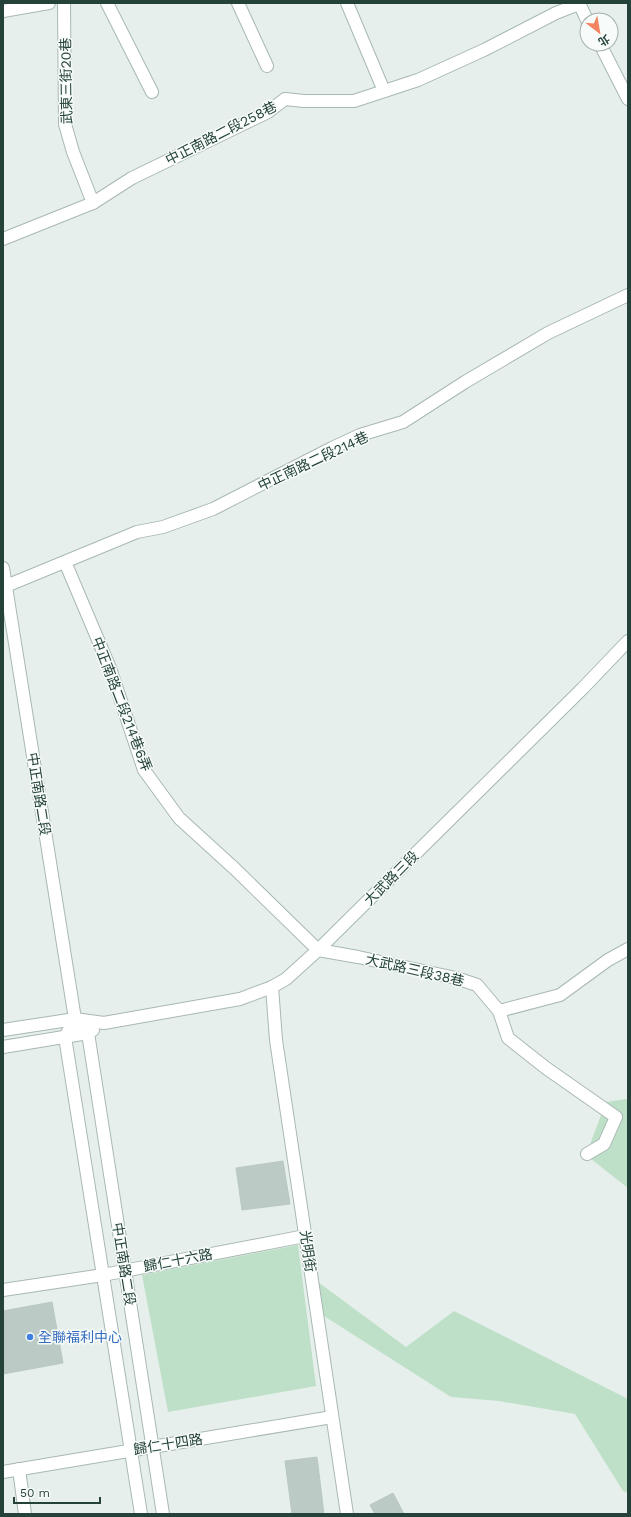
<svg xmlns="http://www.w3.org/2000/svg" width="631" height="1517" viewBox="0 0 631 1517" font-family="'Work Sans','Noto Sans TC',sans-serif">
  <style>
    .green { fill: #bfe0c8 }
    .building { fill: #bbcac4; stroke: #b8c9c2 }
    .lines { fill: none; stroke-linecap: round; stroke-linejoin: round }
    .minor-casing { stroke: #a8b8b2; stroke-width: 14 }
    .minor { stroke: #fff; stroke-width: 12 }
    .shop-dot { fill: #3f7fe0; stroke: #f7fbf9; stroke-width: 1.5 }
    .labels { text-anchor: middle; stroke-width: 3; stroke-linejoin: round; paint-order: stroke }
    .street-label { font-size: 14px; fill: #24423a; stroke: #f7fbf9 }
    .shop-label { font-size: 14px; fill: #366cbe; stroke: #f7fbf9; text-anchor: start }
  </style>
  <rect width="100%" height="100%" fill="#e6efeb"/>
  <g class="green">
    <path d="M626,1099L628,1100V1188L586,1155L606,1102Z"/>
    <path d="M298,1245L316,1386L168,1412L142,1275Z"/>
    <path d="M318,1282L406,1347L454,1311L628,1399V1493L623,1491L575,1414L499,1401L451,1397L324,1316Z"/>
  </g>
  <g class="building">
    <path d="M283,1161L290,1204L242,1210L236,1168Z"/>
    <path d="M52,1302L63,1363L3,1374V1311Z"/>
    <path d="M317,1457L324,1514H292L285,1461Z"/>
    <path d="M393,1493L404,1514H375L370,1505Z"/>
  </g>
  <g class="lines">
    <defs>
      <g id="minor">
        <path d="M64,3L65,124L73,152L93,203"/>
        <path d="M107,3L152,92"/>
        <path d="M238,3L267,66"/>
        <path d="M347,3L384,91"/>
        <path d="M579,3L587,20"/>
        <path d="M3,11L49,3"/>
        <path d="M600,44L628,99"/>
        <path d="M3,239L93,203L132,178L268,112L285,99L304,101H354L418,80L484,50L556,13L579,4"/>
        <path d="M65,562L110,668L144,770L179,818L235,869L318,950L358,957L456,978L477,985L499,1011L560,995L608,960L628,949"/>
        <path d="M3,568L75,1019L88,1033L163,1514"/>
        <path d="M6,586L137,532L163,527L213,509L332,448L360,435L403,422L465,382L548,333L628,295"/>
        <path d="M272,987L276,1040L347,1514"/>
        <path d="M499,1011L508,1038L546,1068L616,1117L604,1144L587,1154"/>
        <path d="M75,1019L65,1037L141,1514"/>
        <path d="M3,1030L75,1019L104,1023L240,999L272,987L286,979L318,950L583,688L628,641"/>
        <path d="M3,1047L88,1033L93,1030"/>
        <path d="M3,1290L103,1275L305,1236"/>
        <path d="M19,1469L25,1514"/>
        <path d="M3,1472L332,1417"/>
      </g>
    </defs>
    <use href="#minor" class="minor-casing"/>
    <use href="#minor" class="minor"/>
  </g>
  <circle class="shop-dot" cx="30" cy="1337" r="4"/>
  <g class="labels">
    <g class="street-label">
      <text transform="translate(66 81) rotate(-91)" y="5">武東三街20巷</text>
      <text transform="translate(221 133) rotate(-27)" y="5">中正南路二段258巷</text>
      <text transform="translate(313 461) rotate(-25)" y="5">中正南路二段214巷</text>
      <text transform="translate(122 704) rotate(69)" y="5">中正南路二段214巷6弄</text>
      <text transform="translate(39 794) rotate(81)" y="5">中正南路二段</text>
      <text transform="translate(391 878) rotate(-45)" y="5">大武路三段</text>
      <text transform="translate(415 970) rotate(13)" y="5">大武路三段38巷</text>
      <text transform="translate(308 1251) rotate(82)" y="5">光明街</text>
      <text transform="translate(178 1260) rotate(-11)" y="5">歸仁十六路</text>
      <text transform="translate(124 1264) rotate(81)" y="5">中正南路二段</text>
      <text transform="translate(168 1444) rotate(-9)" y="5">歸仁十四路</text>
    </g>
    <g class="shop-label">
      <text x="38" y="1342">全聯福利中心</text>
    </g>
  </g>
  <rect width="631" height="1517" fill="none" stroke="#24423a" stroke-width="8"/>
  <g transform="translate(599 32) rotate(149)"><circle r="19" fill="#f7fbf9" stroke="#a3b1ad"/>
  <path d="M0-3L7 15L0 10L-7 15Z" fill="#f4845f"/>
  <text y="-6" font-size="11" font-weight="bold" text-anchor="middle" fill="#24423a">北</text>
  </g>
  <path d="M14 1497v6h86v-6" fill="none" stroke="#24423a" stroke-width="2"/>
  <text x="20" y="1497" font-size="12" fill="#24423a" stroke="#f7fbf9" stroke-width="3" paint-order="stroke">50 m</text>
</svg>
